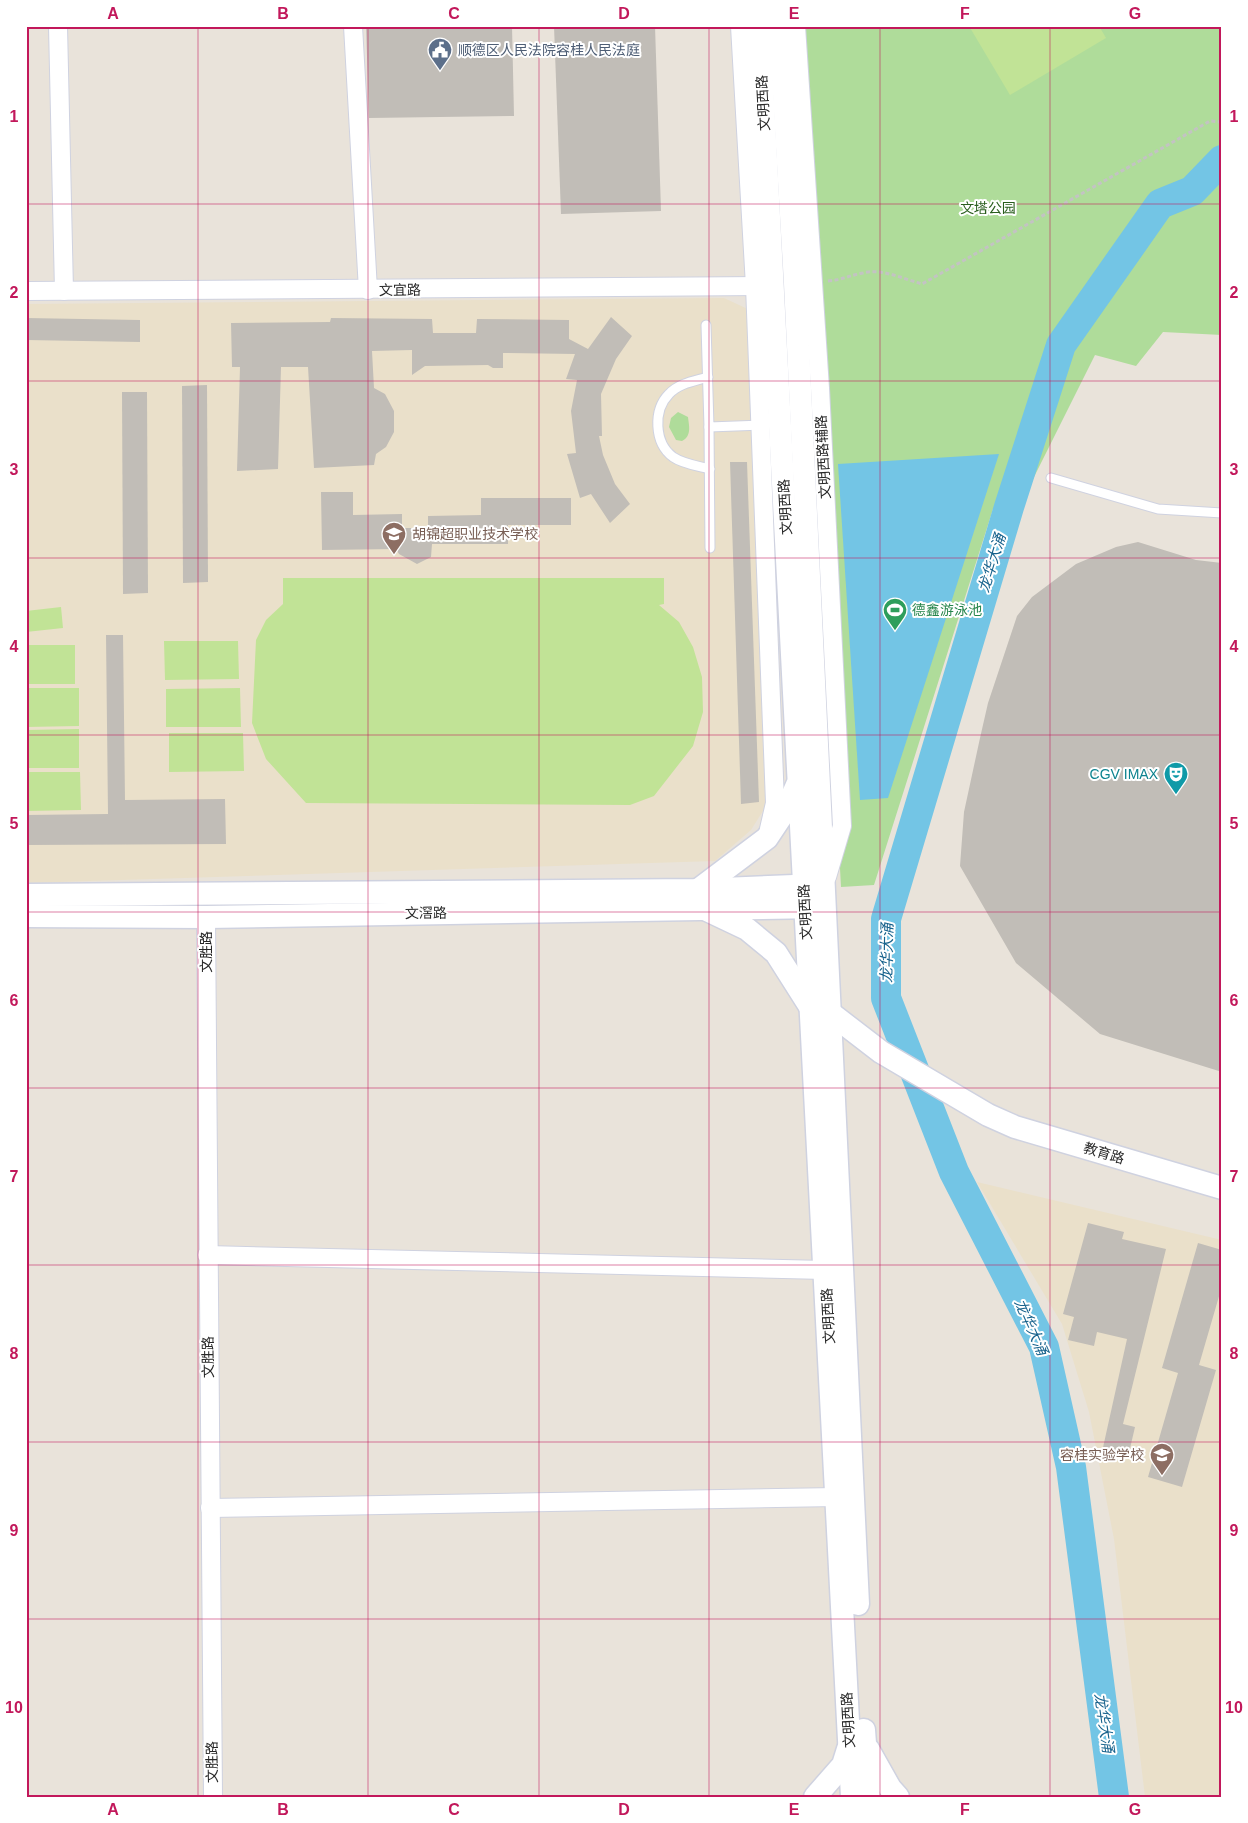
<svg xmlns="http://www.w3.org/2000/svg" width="1248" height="1823" viewBox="0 0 1248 1823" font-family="Arial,'Noto Sans SC',sans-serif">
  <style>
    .education { fill: #eae0ca }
    .green { fill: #afdc9a }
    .pitch { fill: #c1e396 }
    .water { fill: #73c5e5 }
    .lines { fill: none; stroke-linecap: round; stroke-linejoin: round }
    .river { stroke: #73c5e5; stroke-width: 30 }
    .building { fill: #c1bdb7 }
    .service-casing { stroke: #cfd2e0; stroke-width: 11 }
    .minor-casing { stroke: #cfd2e0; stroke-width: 20 }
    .tertiary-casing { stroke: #cfd2e0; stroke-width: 25 }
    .path { stroke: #c3c3c3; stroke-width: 3; stroke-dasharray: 4 2.5; stroke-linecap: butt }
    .service { stroke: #fff; stroke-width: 9 }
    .minor { stroke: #fff; stroke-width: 18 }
    .tertiary { stroke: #fff; stroke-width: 22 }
    .grid { fill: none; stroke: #c2185b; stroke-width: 1; stroke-opacity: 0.55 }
    .labels { text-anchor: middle; stroke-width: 4; stroke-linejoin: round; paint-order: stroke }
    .service-label { font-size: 14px; fill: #4e5e75; stroke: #fff; text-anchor: start }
    .street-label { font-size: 14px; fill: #272727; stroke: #fff }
    .park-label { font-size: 14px; fill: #2a5e1e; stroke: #fff }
    .education-label { font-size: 14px; fill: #785e54; stroke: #fff; text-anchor: start }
    .leisure-label { font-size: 14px; fill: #27864d; stroke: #fff; text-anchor: start }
    .culture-label { font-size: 14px; fill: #0d838f; stroke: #fff; text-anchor: end }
    .water-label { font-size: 15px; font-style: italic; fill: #17628c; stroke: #fff }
    .neatline { fill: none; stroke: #c2185b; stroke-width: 2 }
    .grid-label { font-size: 16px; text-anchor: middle; font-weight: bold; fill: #c2185b }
  </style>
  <rect width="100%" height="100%" fill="#e9e3da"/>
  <g class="education">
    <path d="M724,298L752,311L771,798L751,830L715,861L26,883V304Z"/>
    <path d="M977,1182L1222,1240V1797H1145L1114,1539L1089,1412L1062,1324Z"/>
  </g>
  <g class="green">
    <path d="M796,26H1222V335L1163,332L1136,366L1095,355L1015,515L993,509L874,885L841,887Z"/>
    <path d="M678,412L688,417C689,426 692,436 682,441L676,440L669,427L671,418Z"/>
  </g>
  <g class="pitch">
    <path d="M969,26H1099L1106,38L1010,95Z"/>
    <path d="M283,578H664V604L659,605L679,622L693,647L702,677L703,712L693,746L654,796L630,805L306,803L266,759L252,723L256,640L266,620L283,604Z"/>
    <path d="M61,607L63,628L26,632V611Z"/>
    <path d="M164,641H238L239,679L165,680Z"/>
    <rect x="26" y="645" width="49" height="39"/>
    <path d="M26,688H79V726L26,727Z"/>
    <path d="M240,688L241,727H166V689Z"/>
    <path d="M79,729V768H26V730Z"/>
    <path d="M169,733H243L244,771L169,772Z"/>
    <path d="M26,772H80L81,810L26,811Z"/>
  </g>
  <path class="water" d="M999,454L888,798L860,800L838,464Z"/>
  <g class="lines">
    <path class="river" d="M1114,1797L1071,1467L1044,1347L954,1172L886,998V919L1009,507L1061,345L1160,204L1192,191L1222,160"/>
  </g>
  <g class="building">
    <path d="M366,26H512L514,116L369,118Z"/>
    <path d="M554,26H655L661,211L561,214Z"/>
    <path d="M611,317L632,336L616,359L601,394L602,436H599L603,455L615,484L630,504L610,523L591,494L580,498L567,454L576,453L571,411L577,380L566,379L575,354L503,353V368H493L488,365L425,366L412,375V350L372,351L374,388L385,394L394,411V432L386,447L376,454L374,465L314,468L308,367H281L278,469L237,471L240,367H232L231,323L330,322L331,318L432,319L433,333H476L477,319L569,320V339L588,349Z"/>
    <path d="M26,318L140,320V342L26,340Z"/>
    <path d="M207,385L208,582L183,583L182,386Z"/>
    <path d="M122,392H147L148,593L123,594Z"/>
    <path d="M730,462H747L759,802L741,804Z"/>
    <path d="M321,492H353V515L402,514V528H428V516L481,515V498H571V525H508V544H432L431,557L417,564L399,554L396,549L322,550Z"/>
    <path d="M1138,542L1196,560L1222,563V1072L1100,1034L1016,963L960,866L964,812L980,738L988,703L1017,616L1032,597L1076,564L1116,547Z"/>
    <path d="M106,635H123L125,800L225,799L226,844L26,845V815L108,814Z"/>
    <path d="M1088,1223L1124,1232L1122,1239L1166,1249L1123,1424L1135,1427L1128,1457L1102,1452L1127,1339L1097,1332L1094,1346L1068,1340L1074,1317L1063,1314Z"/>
    <path d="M1198,1243L1222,1250V1286L1199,1365L1216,1370L1182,1487L1148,1477L1178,1373L1162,1368Z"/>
  </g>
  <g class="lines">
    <defs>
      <g id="service">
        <path d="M706,325L709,427L763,425"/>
        <path d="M708,377C695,381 679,383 669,394C653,410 654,443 673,457C683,464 698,466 710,469"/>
        <path d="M709,427L710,548"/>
        <path d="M1051,478L1158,509L1222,513"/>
      </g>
      <g id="minor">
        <path d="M58,26L64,291"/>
        <path d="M353,26L368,290"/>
        <path d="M740,26L755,286L775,803L769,829"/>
        <path d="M796,26L820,388L842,826L827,877"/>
        <path d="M26,291L766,286"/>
        <path d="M206,917L213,1797"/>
        <path d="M207,1255L825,1270"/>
        <path d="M210,1508L837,1497"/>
      </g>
      <g id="tertiary">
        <path d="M759,26L852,1797"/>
        <path d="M780,26L795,283L858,1604"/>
        <path d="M698,890L767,838L787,808L797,785"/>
        <path d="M26,895L698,890L819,885"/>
        <path d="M707,910L747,929L776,953L809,1005"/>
        <path d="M26,916L206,917L820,907"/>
        <path d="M829,1012L881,1052L988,1115L1015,1127L1222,1188"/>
        <path d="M864,1730L869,1797"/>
        <path d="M868,1749L890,1788L898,1797"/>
        <path d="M815,1797L843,1765L848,1749"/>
      </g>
    </defs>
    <use href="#service" class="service-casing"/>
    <use href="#minor" class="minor-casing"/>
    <use href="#tertiary" class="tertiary-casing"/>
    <path class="path" d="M828,281C841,280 851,275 863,273C881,268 904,279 922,284L1210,121L1222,122"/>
    <use href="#service" class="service"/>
    <use href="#minor" class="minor"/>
    <use href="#tertiary" class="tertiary"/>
  </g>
  <path class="grid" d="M198,26V1797M368,26V1797M539,26V1797M709,26V1797M880,26V1797M1050,26V1797M26,204H1222M26,381H1222M26,558H1222M26,735H1222M26,912H1222M26,1088H1222M26,1265H1222M26,1442H1222M26,1619H1222"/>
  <defs>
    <symbol id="civic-pin" viewBox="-11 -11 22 30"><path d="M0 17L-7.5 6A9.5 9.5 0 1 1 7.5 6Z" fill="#5c6f8a" stroke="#fff"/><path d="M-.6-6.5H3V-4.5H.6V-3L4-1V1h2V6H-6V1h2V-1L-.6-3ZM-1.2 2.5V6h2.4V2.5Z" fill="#fff"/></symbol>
    <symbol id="school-pin" viewBox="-11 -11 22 30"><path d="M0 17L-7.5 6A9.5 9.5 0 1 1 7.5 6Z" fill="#8d6e63" stroke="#fff"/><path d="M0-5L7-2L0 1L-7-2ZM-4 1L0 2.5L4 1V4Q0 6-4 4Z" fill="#fff"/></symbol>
    <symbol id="stadium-pin" viewBox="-11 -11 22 30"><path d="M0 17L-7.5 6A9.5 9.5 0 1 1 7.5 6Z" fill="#2e9e5b" stroke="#fff"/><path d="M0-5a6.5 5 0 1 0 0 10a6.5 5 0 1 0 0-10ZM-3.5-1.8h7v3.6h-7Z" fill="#fff"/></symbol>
    <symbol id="theatre-pin" viewBox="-11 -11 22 30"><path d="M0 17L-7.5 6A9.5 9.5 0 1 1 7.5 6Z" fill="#0f9aa8" stroke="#fff"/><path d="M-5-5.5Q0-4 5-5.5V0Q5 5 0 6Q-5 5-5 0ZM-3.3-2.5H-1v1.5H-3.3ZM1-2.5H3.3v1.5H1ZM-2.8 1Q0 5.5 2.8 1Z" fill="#fff"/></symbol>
  </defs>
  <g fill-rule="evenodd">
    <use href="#civic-pin" x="426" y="36" width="28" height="38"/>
    <use href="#school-pin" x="380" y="520" width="28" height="38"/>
    <use href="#stadium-pin" x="881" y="596" width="28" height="38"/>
    <use href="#theatre-pin" x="1162" y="760" width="28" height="38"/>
    <use href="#school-pin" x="1148" y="1441" width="28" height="38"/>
  </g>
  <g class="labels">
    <g class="service-label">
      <text x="458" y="55">顺德区人民法院容桂人民法庭</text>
    </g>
    <g class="street-label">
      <text transform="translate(763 103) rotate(-93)" y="5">文明西路</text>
      <text transform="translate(400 290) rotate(-1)" y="5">文宜路</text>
      <text transform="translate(823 457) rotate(-93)" y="5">文明西路辅路</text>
      <text transform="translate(785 507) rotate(-93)" y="5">文明西路</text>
      <text transform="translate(805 912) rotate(-93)" y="5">文明西路</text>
      <text transform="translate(426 913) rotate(-1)" y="5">文滘路</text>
      <text transform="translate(206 952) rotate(-90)" y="5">文胜路</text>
      <text transform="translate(1104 1153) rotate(17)" y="5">教育路</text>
      <text transform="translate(828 1316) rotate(-93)" y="5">文明西路</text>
      <text transform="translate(208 1357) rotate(-91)" y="5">文胜路</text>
      <text transform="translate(848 1720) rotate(-93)" y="5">文明西路</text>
      <text transform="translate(212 1762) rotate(-91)" y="5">文胜路</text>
    </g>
    <g class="park-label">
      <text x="988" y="213">文塔公园</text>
    </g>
    <g class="education-label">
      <text x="412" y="539">胡锦超职业技术学校</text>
      <text x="1144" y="1460" text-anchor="end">容桂实验学校</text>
    </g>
    <g class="leisure-label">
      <text x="912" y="615">德鑫游泳池</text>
    </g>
    <g class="culture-label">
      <text x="1158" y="779">CGV IMAX</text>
    </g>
    <g class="water-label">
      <text transform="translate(992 563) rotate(-73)" y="5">龙华大涌</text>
      <text transform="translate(887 953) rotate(-89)" y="5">龙华大涌</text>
      <text transform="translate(1031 1327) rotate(66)" y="5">龙华大涌</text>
      <text transform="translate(1104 1723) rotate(82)" y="5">龙华大涌</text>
    </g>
  </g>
  <rect width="1248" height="1823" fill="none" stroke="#ffffff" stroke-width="55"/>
  <rect x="28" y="28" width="1192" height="1768" class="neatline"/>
  <g class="grid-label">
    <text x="113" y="19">A</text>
    <text x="283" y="19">B</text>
    <text x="454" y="19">C</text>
    <text x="624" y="19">D</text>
    <text x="794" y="19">E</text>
    <text x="965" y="19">F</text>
    <text x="1135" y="19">G</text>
    <text x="14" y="122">1</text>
    <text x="1234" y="122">1</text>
    <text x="14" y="298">2</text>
    <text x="1234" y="298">2</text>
    <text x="14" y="475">3</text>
    <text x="1234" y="475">3</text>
    <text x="14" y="652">4</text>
    <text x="1234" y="652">4</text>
    <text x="14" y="829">5</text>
    <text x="1234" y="829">5</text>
    <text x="14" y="1006">6</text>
    <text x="1234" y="1006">6</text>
    <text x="14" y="1182">7</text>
    <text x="1234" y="1182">7</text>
    <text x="14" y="1359">8</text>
    <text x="1234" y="1359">8</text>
    <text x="14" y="1536">9</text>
    <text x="1234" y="1536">9</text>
    <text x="14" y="1713">10</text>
    <text x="1234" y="1713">10</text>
    <text x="113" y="1815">A</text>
    <text x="283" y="1815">B</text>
    <text x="454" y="1815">C</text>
    <text x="624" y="1815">D</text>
    <text x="794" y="1815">E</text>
    <text x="965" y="1815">F</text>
    <text x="1135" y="1815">G</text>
  </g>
</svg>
